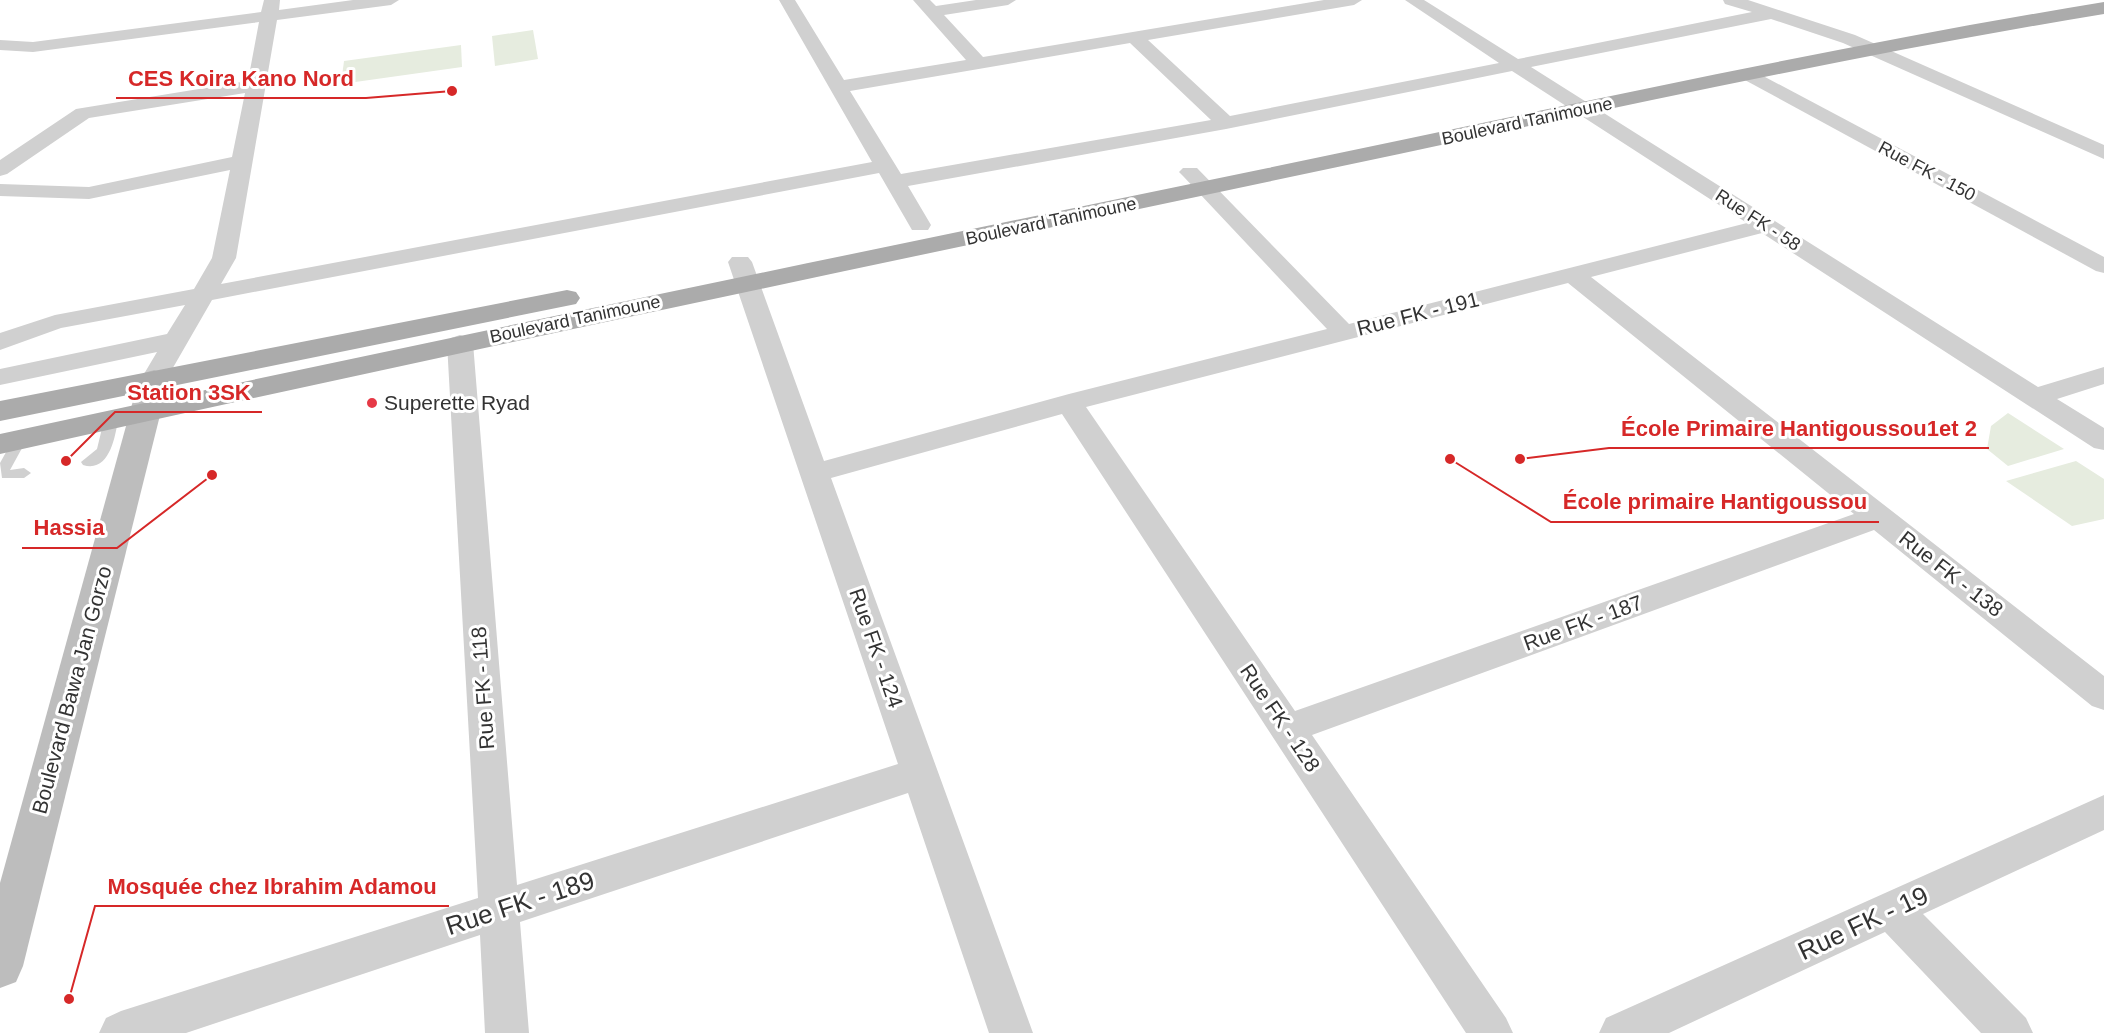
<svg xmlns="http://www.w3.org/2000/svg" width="2104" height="1033" viewBox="0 0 2104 1033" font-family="Arial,sans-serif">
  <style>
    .green { fill: #e6ecdf }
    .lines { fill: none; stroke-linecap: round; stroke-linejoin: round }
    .service { fill: #d0d0d0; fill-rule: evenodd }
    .minor { fill: #d0d0d0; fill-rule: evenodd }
    .secondary { fill: #bdbdbd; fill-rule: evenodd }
    .primary { fill: #ababab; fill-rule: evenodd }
    .poi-dot { fill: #e63946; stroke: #fff; stroke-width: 2 }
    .labels { text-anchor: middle; stroke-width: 6; stroke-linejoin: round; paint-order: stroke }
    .far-street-label { font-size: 18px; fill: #333; stroke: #fff }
    .street-label { font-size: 21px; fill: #333; stroke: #fff }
    .poi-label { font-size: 21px; fill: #333; stroke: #fff; text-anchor: start }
    .near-street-label { font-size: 26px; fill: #333; stroke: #fff }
    .leader { fill: none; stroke: #d62828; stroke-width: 2 }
    .callout-dot { fill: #d62828; stroke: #fff; stroke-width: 2 }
    .callout-label { font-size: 22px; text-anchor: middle; font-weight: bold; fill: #d62828; stroke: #fff; stroke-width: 6; stroke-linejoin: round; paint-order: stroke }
  </style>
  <rect width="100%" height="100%" fill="#fff"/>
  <g class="green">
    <path d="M533,30L538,59L495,66L492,36Z"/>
    <path d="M461,45L462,67L341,84L344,61Z"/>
    <path d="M2008,413L2064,449L2008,466L1987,449L1991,426Z"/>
    <path d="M2076,461L2104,479V519L2072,526L2006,481Z"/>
  </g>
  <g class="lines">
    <g class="service">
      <path d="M111,416L118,420C115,438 109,473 83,465L81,462L97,449L104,420Z"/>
      <path d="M20,434L27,439L10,470L24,468L31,473L24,478H2L0,463L15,436Z"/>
    </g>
    <g class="minor">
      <path d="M264,0H280L279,10L353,0H399L391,5L277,20L236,258L221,284L872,162L779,0H795L844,80L966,60L913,0H930L936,6L976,0H1016L1008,5L944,15L983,57L1324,0H1362L1354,5L1148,40L1230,116L1499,63L1405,0H1424L1518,59L1752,12L1725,4L1723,0H1748L1855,35L2104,145V159L1843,43L1771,19L1531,67L2038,387L2104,367V384L2057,399L2104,428V450L2094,448L1762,233L1591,277L2104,676V710L2092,706L1874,530L1312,735L1506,1018L1513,1033H1466L1062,414L831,478L1033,1033H989L908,793L520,922L529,1033H485L480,935L186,1033H99L106,1018L121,1011L478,898L447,343L451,338L460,335L469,338L473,343L517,885L898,764L728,262L732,257H748L752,262L824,461L1069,394L1327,329L1183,176L1179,172L1183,168H1197L1349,324L1747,223L1512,71L1226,129L908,186L931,225L928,230H912L879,173L212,300L163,385L154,387L145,385L141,379L157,352L0,385V369L167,334L185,305L61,328L0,350V333L55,315L194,289L212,258L230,170L89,199L0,196V184L89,187L232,157L245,93L89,118L7,174L0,176V160L76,109L248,81L259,22L33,52L0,50V40L33,42L261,12ZM1130,43L1211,120L901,174L850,91ZM1568,283L1854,514L1295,711L1086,407Z"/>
      <path d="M1750,69L2104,257V273L2096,271L1743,79L1741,75Z"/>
      <path d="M2104,795V830L1923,914L2026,1018L2033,1033H1981L1885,932L1669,1033H1599L1606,1018Z"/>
    </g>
    <path class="secondary" d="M154,370L164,373L169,379L23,966L16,982L0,988V883L139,379L144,373Z"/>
    <g class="primary">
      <path d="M2104,2V14C1824,60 1546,123 1267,182C844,271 422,360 0,454V434C422,343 845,255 1268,168C1546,110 1824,48 2104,2Z"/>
      <path d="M567,290L576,292L580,298L576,304L0,421V401Z"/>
    </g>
  </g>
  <circle class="poi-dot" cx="372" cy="403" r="6"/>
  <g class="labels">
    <g class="far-street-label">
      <text transform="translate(1527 121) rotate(-12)" y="6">Boulevard Tanimoune</text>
      <text transform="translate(1927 171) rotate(28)" y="6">Rue FK - 150</text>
      <text transform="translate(1758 220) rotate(33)" y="6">Rue FK - 58</text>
      <text transform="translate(1051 221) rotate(-12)" y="6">Boulevard Tanimoune</text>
      <text transform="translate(575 319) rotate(-12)" y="6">Boulevard Tanimoune</text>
    </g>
    <g class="street-label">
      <text transform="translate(1418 314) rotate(-14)" y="7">Rue FK - 191</text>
      <text transform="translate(1951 574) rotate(38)" y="7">Rue FK - 138</text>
      <text transform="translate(1583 623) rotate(-20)" y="7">Rue FK - 187</text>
      <text transform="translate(876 648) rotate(71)" y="7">Rue FK - 124</text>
      <text transform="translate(483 688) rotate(-94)" y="7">Rue FK - 118</text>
      <text transform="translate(72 690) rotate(-75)" y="7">Boulevard Bawa Jan Gorzo</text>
      <text transform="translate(1280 718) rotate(56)" y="7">Rue FK - 128</text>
    </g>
    <g class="poi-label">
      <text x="384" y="410">Superette Ryad</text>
    </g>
    <g class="near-street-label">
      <text transform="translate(520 903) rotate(-18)" y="9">Rue FK - 189</text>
      <text transform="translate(1863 923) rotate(-25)" y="9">Rue FK - 19</text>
    </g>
  </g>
  <path class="leader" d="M452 91L366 98H116M66 461L115 412H262M1520 459L1609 448H1989M1450 459L1551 522H1879M212 475L117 548H22M69 999L95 906H449"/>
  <g class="callout-dot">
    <circle cx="452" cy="91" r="6"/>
    <circle cx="66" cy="461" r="6"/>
    <circle cx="1520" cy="459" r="6"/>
    <circle cx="1450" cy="459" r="6"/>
    <circle cx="212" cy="475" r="6"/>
    <circle cx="69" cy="999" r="6"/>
  </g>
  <g class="callout-label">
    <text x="241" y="86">CES Koira Kano Nord</text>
    <text x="189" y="400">Station 3SK</text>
    <text x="1799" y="436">École Primaire Hantigoussou1et 2</text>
    <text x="1715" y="509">École primaire Hantigoussou</text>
    <text x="69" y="535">Hassia</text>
    <text x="272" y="894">Mosquée chez Ibrahim Adamou</text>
  </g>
</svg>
